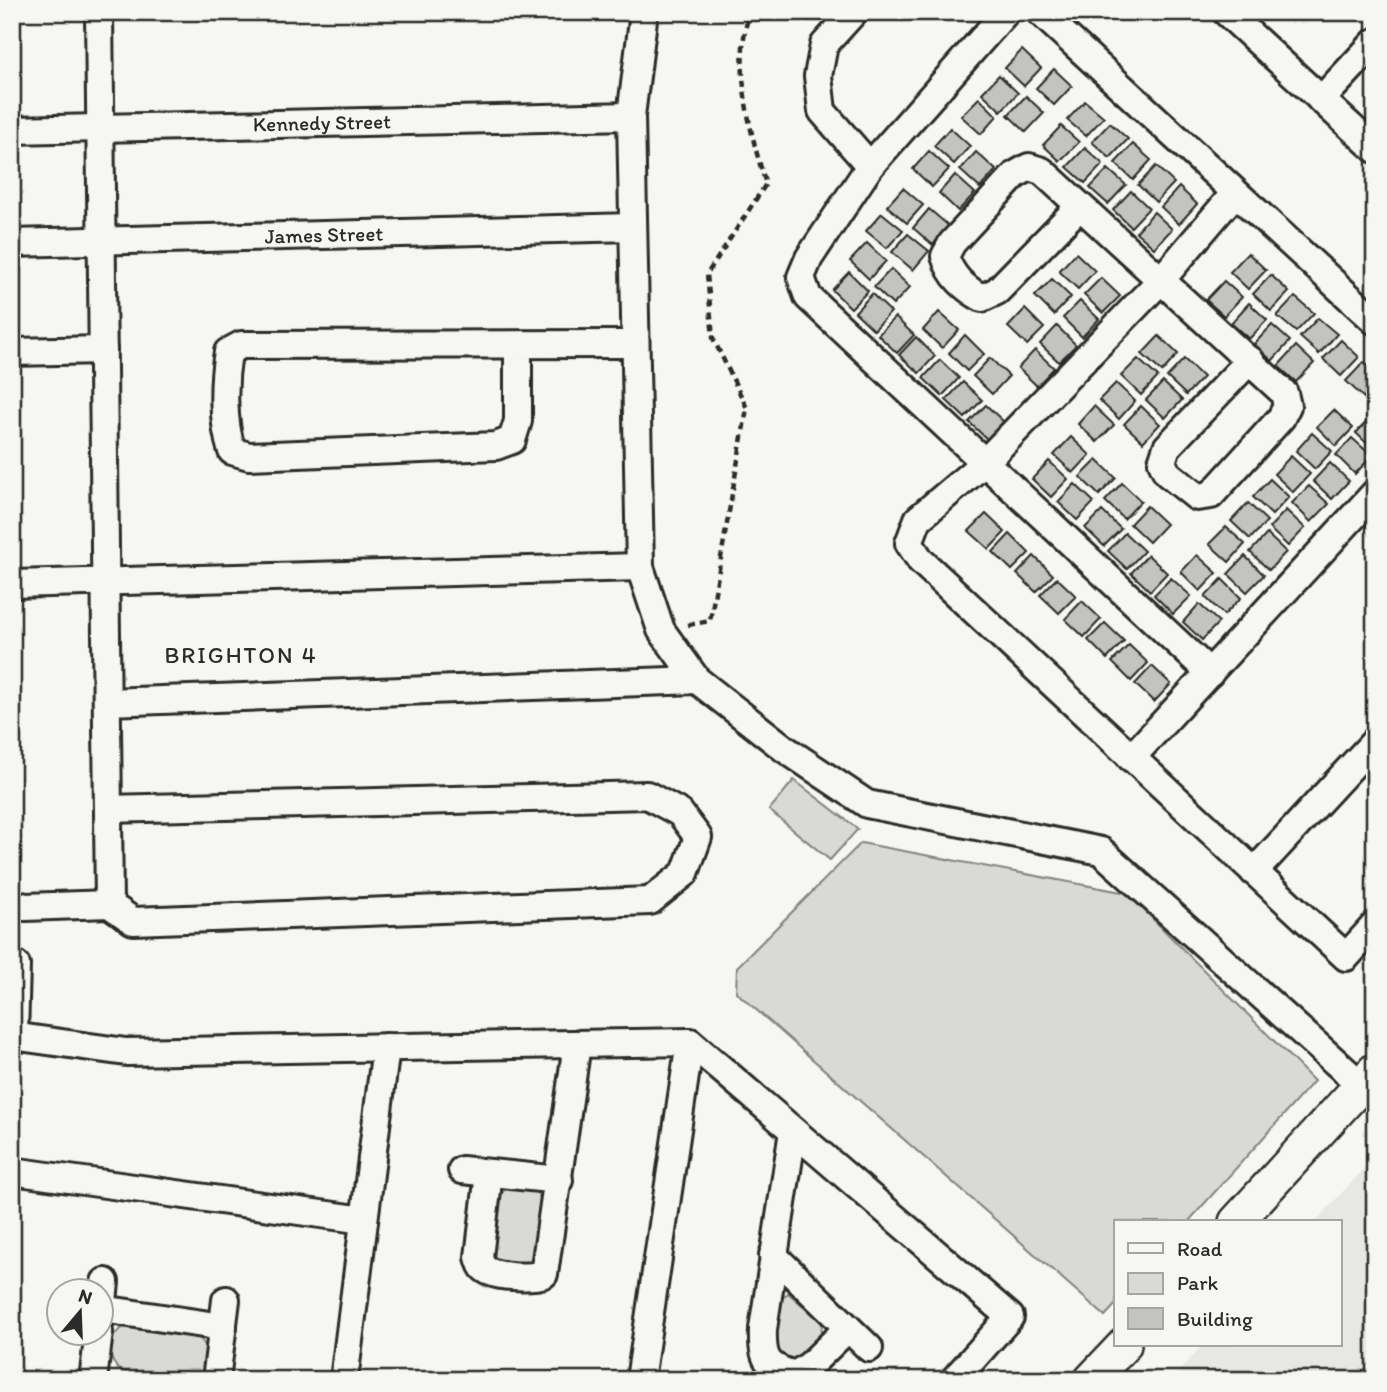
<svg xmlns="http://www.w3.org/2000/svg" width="1387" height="1392" viewBox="0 0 1387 1392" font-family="Itim,sans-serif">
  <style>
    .built { fill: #e7e7e3 }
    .green { fill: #d9d9d5; stroke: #828280; stroke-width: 2 }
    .building { fill: #c3c3c0; stroke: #2b2b2b; stroke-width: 2 }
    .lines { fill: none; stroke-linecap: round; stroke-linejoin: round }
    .minor-casing { stroke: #2b2b2b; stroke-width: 32 }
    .major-casing { stroke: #2b2b2b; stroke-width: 38 }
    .path { stroke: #2b2b2b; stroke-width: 4.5; stroke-dasharray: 7 5; stroke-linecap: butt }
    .minor { stroke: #f6f6f2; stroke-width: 26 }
    .major { stroke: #f6f6f2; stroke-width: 33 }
    .labels { text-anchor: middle; stroke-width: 5; stroke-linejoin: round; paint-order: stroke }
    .street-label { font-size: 21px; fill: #2b2b2b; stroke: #f6f6f2 }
    .neighbourhood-label { font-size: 23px; letter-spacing: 2px; fill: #2b2b2b; stroke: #f6f6f2 }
  </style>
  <rect width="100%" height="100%" fill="#f6f6f2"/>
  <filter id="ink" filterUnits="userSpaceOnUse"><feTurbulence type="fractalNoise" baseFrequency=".0143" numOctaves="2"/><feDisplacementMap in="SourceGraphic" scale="14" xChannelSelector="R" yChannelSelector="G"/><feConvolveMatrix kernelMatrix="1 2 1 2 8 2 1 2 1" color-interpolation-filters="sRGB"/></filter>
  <g filter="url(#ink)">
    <path class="built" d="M1375,1157V1380H1171L1203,1345H1340V1222H1315Z"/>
    <g class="green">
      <path d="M794,780L858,829L830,860L769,810Z"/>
      <path d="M861,843L1127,893L1314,1081L1188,1222H1116V1304L1105,1316L736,992L737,967Z"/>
      <path d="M511,1185L534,1189L543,1202L534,1262L528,1268L504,1270L492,1257C494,1234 488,1198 511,1185Z"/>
      <path d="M788,1293L822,1322L821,1338L797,1363L773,1357L776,1303Z"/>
      <path d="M132,1324L198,1336L208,1349L204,1372C190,1386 136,1378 118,1369C103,1351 109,1331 132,1324Z"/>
    </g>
    <g class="building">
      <path d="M1022,50L1041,68L1024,86L1005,68Z"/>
      <path d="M1054,69L1072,86L1054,105L1036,88Z"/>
      <path d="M999,75L1018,93L1001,111L982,93Z"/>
      <path d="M1026,96L1044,113L1026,132L1008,115Z"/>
      <path d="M979,98L997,116L981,134L961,116Z"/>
      <path d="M1085,101L1104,117L1086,136L1067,120Z"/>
      <path d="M1110,123L1128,139L1110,158L1092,142Z"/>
      <path d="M1061,126L1079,142L1060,161L1043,145Z"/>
      <path d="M950,128L970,146L954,164L934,146Z"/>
      <path d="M1133,144L1151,160L1133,180L1115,163Z"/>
      <path d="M1085,148L1103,164L1085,183L1067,167Z"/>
      <path d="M929,151L949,169L932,187L913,169Z"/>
      <path d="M976,152L996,170L980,188L960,170Z"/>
      <path d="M1156,166L1174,183L1156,202L1138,185Z"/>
      <path d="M1108,169L1126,185L1108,204L1090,188Z"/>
      <path d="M955,175L975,193L958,211L939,193Z"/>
      <path d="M1179,187L1197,204L1179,224L1161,207Z"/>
      <path d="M903,188L923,205L907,223L887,206Z"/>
      <path d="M1131,191L1149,208L1131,227L1113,210Z"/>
      <path d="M929,209L949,226L933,245L913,228Z"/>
      <path d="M1154,212L1172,229L1154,248L1136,232Z"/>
      <path d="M882,213L903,230L887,248L866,231Z"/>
      <path d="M908,234L929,251L913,270L892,252Z"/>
      <path d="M867,243L886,261L869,279L850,261Z"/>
      <path d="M1076,253L1095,271L1078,289L1059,271Z"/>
      <path d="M1248,253L1266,270L1248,289L1230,272Z"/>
      <path d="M891,269L910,287L893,305L874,287Z"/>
      <path d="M849,272L868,291L851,308L832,290Z"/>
      <path d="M1271,275L1289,292L1271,311L1253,294Z"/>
      <path d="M1101,278L1120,296L1103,313L1084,295Z"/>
      <path d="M1052,279L1071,297L1054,315L1035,296Z"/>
      <path d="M1224,281L1242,297L1224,316L1206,300Z"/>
      <path d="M872,294L891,312L874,330L855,312Z"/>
      <path d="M1295,297L1314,313L1296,332L1277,316Z"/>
      <path d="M1080,301L1099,319L1082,337L1063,318Z"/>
      <path d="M1249,303L1267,320L1249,339L1231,323Z"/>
      <path d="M1025,309L1044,328L1027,345L1008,327Z"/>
      <path d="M939,312L959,330L942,348L923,330Z"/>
      <path d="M895,317L914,335L897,353L878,335Z"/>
      <path d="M1318,318L1337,334L1319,354L1300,337Z"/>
      <path d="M1272,325L1290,341L1272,361L1254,344Z"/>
      <path d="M1057,326L1076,345L1059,362L1040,344Z"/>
      <path d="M965,335L984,354L967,371L949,353Z"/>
      <path d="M1159,336L1178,354L1162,372L1142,354Z"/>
      <path d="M916,337L935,356L919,373L899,355Z"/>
      <path d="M1341,340L1359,357L1341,376L1323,359Z"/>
      <path d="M1296,346L1314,363L1296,382L1278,366Z"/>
      <path d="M1035,350L1054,368L1037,386L1018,368Z"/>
      <path d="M990,358L1009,376L992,394L973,376Z"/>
      <path d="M1138,359L1158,377L1141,395L1121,376Z"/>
      <path d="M1184,359L1203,377L1186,395L1167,377Z"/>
      <path d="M940,360L959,378L942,396L923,378Z"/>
      <path d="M1364,362L1375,371V386L1364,398L1346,381Z"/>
      <path d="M963,382L982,400L965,418L946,400Z"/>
      <path d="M1163,382L1182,400L1165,418L1146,400Z"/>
      <path d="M1116,383L1135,401L1119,419L1099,400Z"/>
      <path d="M986,405L1005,423L988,440L969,422Z"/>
      <path d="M1094,406L1114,425L1097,442L1078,424Z"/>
      <path d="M1141,406L1160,424L1143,442L1124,424Z"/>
      <path d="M1334,410L1353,428L1336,446L1317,427Z"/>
      <path d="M1373,415L1375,417V451L1356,433Z"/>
      <path d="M1312,433L1332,451L1315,469L1296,451Z"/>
      <path d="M1071,437L1090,455L1073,473L1054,455Z"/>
      <path d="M1352,438L1372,456L1355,474L1336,455Z"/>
      <path d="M1291,456L1310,474L1293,492L1274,474Z"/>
      <path d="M1097,460L1116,478L1099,495L1080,477Z"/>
      <path d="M1049,461L1068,479L1051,497L1032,479Z"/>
      <path d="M1330,463L1349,481L1332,499L1313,481Z"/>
      <path d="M1270,479L1289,497L1272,515L1253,497Z"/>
      <path d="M1122,483L1141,501L1124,519L1105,501Z"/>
      <path d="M1075,484L1094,502L1077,520L1058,502Z"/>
      <path d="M1309,486L1329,504L1311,522L1292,503Z"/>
      <path d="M1248,503L1267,521L1250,539L1231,521Z"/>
      <path d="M1147,506L1166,524L1149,542L1130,524Z"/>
      <path d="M1286,510L1305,528L1288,546L1269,528Z"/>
      <path d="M1102,511L1121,529L1104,546L1085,528Z"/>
      <path d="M986,514L1005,532L989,549L969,531Z"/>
      <path d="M1226,527L1245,544L1229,562L1209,544Z"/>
      <path d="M1125,533L1144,551L1127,569L1108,551Z"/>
      <path d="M1010,534L1029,553L1012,570L993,552Z"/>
      <path d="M1267,534L1286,552L1269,570L1250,552Z"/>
      <path d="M1148,555L1167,573L1150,591L1131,573Z"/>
      <path d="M1197,555L1217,573L1200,591L1181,572Z"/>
      <path d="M1034,556L1053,575L1036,592L1017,574Z"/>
      <path d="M1245,556L1264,575L1247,592L1228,574Z"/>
      <path d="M1057,578L1076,596L1059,613L1040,595Z"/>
      <path d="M1171,578L1191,596L1173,614L1154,595Z"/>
      <path d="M1222,579L1241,598L1224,615L1205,597Z"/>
      <path d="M1082,601L1101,619L1084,637L1065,619Z"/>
      <path d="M1199,604L1219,622L1202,640L1183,622Z"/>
      <path d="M1105,623L1124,641L1107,659L1088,640Z"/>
      <path d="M1129,645L1148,663L1131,681L1112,662Z"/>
      <path d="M1152,666L1171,684L1154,702L1135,684Z"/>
    </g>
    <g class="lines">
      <defs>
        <g id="minor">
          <path d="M99,12L109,904"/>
          <path d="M644,12L631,116L640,567L661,630L697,680L785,749L867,804L1101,851L1361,1085"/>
          <path d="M854,12L824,45L818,76L822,111L870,166"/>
          <path d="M1006,12L870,166L809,258L801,277L808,297L1210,673"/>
          <path d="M1040,12L1375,321"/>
          <path d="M1226,12L1375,149"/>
          <path d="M1321,100L1375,42"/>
          <path id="s1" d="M12,130L631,116"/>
          <path d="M1235,193L1161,280L985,462L918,519L909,543L921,561L1346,957L1375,925"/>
          <path d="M1079,207L997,291L982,298C964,288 951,276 945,256L952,243L1015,175L1029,167L1042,171L1284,393L1287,406L1281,418L1211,495L1197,497L1167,473L1162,462L1167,447L1250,360"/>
          <path id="s2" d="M12,243L633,227"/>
          <path d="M518,346V421L512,440L496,446L249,456L232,451C222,422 223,382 228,352L241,345L635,344"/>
          <path d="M12,352L103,350"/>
          <path d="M12,584L640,567"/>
          <path d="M107,702L697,680"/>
          <path d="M1131,758L1375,493"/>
          <path d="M1254,872L1375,741"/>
          <path d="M12,903L25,907L109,904L133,921L650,901L685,873L698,837L680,813L647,795L108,809"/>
          <path d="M12,1036L126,1052L690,1042L1010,1317L954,1380"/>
          <path d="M14,1036L16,965"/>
          <path d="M793,1131L763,1329C762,1359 766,1367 795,1375L810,1365L848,1328"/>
          <path d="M462,1170L559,1180"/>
          <path d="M12,1171L364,1220"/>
          <path d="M489,1173L479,1257C479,1257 482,1267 483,1267C491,1278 533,1278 544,1274L577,1044"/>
          <path d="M773,1255L869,1348"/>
          <path d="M102,1309L223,1327"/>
          <path d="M102,1312L105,1282"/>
          <path d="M93,1380L99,1332"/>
          <path d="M216,1380L226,1300"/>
          <path d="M344,1380L386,1047"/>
          <path d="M640,1380L690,1042"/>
        </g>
        <g id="major">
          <path d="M1236,1222L1375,1070"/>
          <path d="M1091,1380L1124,1345"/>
        </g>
      </defs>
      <use href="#minor" class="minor-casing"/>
      <use href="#major" class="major-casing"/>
      <path class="path" d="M688,625L710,621L747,408L713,338L707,274L766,184C750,134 732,62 750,12"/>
      <use href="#minor" class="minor"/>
      <use href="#major" class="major"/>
    </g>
  </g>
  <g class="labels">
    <g class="street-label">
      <text dy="7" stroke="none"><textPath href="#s1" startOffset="310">Kennedy Street</textPath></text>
      <text dy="7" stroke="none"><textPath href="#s2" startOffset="312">James Street</textPath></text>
    </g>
    <g class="neighbourhood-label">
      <text x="241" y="663">BRIGHTON 4</text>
    </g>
  </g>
  <rect width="1387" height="1392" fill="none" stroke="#f6f6f2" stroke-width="42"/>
  <rect x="21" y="21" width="1345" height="1350" fill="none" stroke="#2b2b2b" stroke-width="2.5" filter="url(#ink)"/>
  <rect x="1114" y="1220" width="228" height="126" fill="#f6f6f2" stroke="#a5a5a2" stroke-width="2"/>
  <rect x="1128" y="1243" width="35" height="10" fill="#f6f6f2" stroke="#a5a5a2" stroke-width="2"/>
  <text x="1177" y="1256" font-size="21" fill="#2b2b2b">Road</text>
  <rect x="1128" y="1273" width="35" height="21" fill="#d9d9d5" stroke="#a5a5a2" stroke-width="2"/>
  <text x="1177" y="1290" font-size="21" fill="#2b2b2b">Park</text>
  <rect x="1128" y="1308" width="35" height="21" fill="#c3c3c0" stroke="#a5a5a2" stroke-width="2"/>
  <text x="1177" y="1326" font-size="21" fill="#2b2b2b">Building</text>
  <g transform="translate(80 1312) rotate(19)"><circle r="33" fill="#f6f6f2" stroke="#a5a5a2" stroke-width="2"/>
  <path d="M0-5L12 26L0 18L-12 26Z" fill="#2b2b2b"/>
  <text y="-10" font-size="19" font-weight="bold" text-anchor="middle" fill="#2b2b2b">N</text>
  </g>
</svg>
